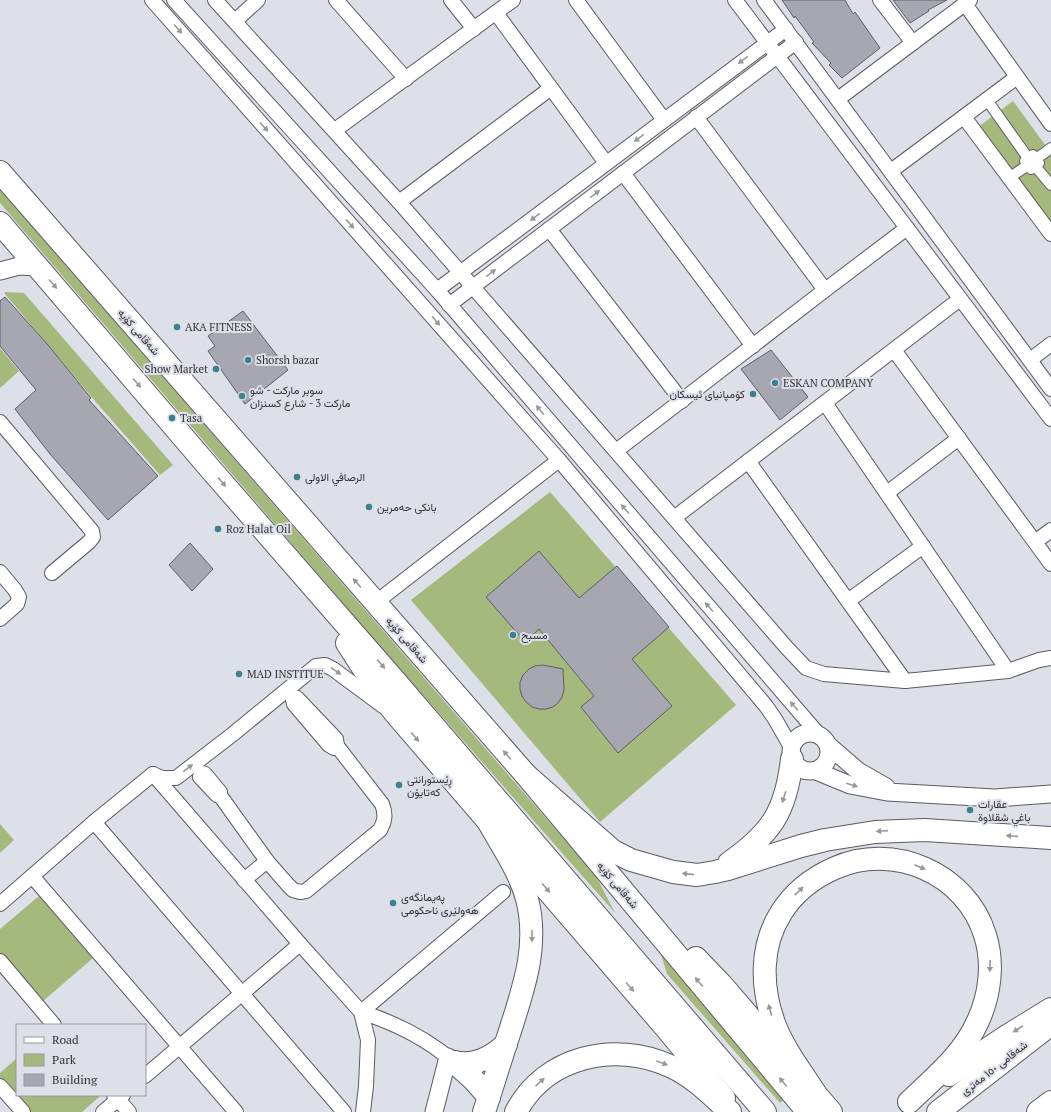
<svg xmlns="http://www.w3.org/2000/svg" width="1051" height="1112" viewBox="0 0 1051 1112" font-family="'PT Serif',Vazirmatn,serif">
  <style>
    .green { fill: #a5b97c }
    .building { fill: #a6a7b1; stroke: #5d5e67 }
    .lines { fill: none; stroke-linecap: round; stroke-linejoin: round }
    .pedestrian-casing { stroke: #5a5b64; stroke-width: 12 }
    .minor-casing { stroke: #5a5b64; stroke-width: 16 }
    .tertiary-casing { stroke: #5a5b64; stroke-width: 19 }
    .trunk-casing { stroke: #5a5b64; stroke-width: 24 }
    .motorway-casing { stroke: #5a5b64; stroke-width: 24 }
    .pedestrian { stroke: #fff; stroke-width: 10 }
    .minor { stroke: #fff; stroke-width: 14 }
    .tertiary { stroke: #fff; stroke-width: 17 }
    .trunk { stroke: #fff; stroke-width: 22 }
    .motorway { stroke: #fff; stroke-width: 22 }
    .oneway { fill: #98989a }
    .poi-dot { fill: #3c828d; stroke: #dddfe9; stroke-width: 1.5 }
    .labels { text-anchor: middle; stroke-width: 4; stroke-linejoin: round; paint-order: stroke }
    .poi-label { font-size: 11px; fill: #313136; stroke: #dddfe9; text-anchor: start }
    .street-label { font-size: 11px; fill: #313136; stroke: #dddfe9 }
  </style>
  <rect width="100%" height="100%" fill="#dddfe9"/>
  <g class="green">
    <path d="M1013,101L1051,153V225L978,127Z"/>
    <path d="M0,189L596,876L615,913L358,621L0,203Z"/>
    <path d="M5,292L24,293L173,465L160,475L95,401L5,294Z"/>
    <path d="M0,348L19,371L0,388Z"/>
    <path d="M550,492L736,705L600,822L411,600Z"/>
    <path d="M0,824L14,840L0,853Z"/>
    <path d="M39,896L93,958L42,1002L0,954V929Z"/>
    <path d="M659,948L786,1098L780,1103L667,974Z"/>
    <path d="M17,1058V1095H97L99,1097L82,1112H22L0,1087V1073Z"/>
  </g>
  <g class="building">
    <path d="M782,0H845L853,14L855,12L880,48L842,78L829,65L831,63L812,43L814,42L795,16L794,18Z"/>
    <path d="M893,0H947L928,10L929,11L910,23Z"/>
    <path d="M5,297L48,345L91,398L89,400L158,476L108,520L50,454L15,409L36,390L0,346V301Z"/>
    <path d="M243,311L288,370L245,404L208,351L215,346L208,336Z"/>
    <path d="M771,350L808,397L780,420L741,369Z"/>
    <path d="M190,543L213,569L192,591L169,565Z"/>
    <path d="M539,551L579,598L617,566L669,627L632,659L672,706L618,753L581,707L594,696L539,629L525,642L486,597Z"/>
    <path d="M543,665L563,669L564,690L562,697L558,703L553,707L546,709H539L532,707L526,702L522,696L520,689V682L523,675L529,669L535,666Z"/>
  </g>
  <g class="lines">
    <defs>
      <g id="pedestrian">
        <path d="M987,100L1028,158"/>
        <path d="M1033,155L1039,163L1031,169L1025,161Z"/>
        <path d="M1036,159L1051,148"/>
        <path d="M1035,166L1051,185"/>
        <path d="M1009,178L1028,165"/>
      </g>
      <g id="minor">
        <path d="M152,0L559,460L766,706L775,719L791,747"/>
        <path d="M174,0L437,290L820,736"/>
        <path d="M215,0L399,202L787,648L806,668L824,674L905,681L1008,671L1039,660L1051,658"/>
        <path d="M336,0L406,79"/>
        <path d="M451,0L474,29"/>
        <path d="M576,0L664,120"/>
        <path d="M735,0L1051,419"/>
        <path d="M764,0L1051,389"/>
        <path d="M880,0L913,43"/>
        <path d="M965,4L1051,124"/>
        <path d="M496,13L606,163"/>
        <path d="M235,21L258,0"/>
        <path d="M838,99L970,0"/>
        <path d="M696,117L825,290"/>
        <path d="M964,117L1051,234"/>
        <path d="M335,130L513,0"/>
        <path d="M891,171L1017,77"/>
        <path d="M623,173L753,346"/>
        <path d="M399,202L551,88"/>
        <path d="M549,229L682,401"/>
        <path d="M437,290L786,29"/>
        <path d="M449,305L796,42"/>
        <path d="M894,350L1051,564"/>
        <path d="M1030,360L1051,344"/>
        <path d="M825,403L1008,671"/>
        <path d="M0,422L92,531L93,537L89,542L52,573"/>
        <path d="M616,451L825,290L907,228"/>
        <path d="M748,461L905,681"/>
        <path d="M887,493L959,438"/>
        <path d="M674,518L960,299"/>
        <path d="M1035,542L1051,530"/>
        <path d="M0,572L15,590L19,597L17,604L0,619"/>
        <path d="M848,601L923,546"/>
        <path d="M375,603L559,460"/>
        <path d="M297,698L336,739L337,746L334,748L329,745L294,704L293,700Z"/>
        <path d="M202,773L205,774L220,792L219,794L217,795L215,793L200,777Z"/>
        <path d="M153,774L300,944L361,1012L368,1040L366,1086L363,1112"/>
        <path d="M153,774L162,778H176L233,734L316,666L325,665L333,669L383,706"/>
        <path d="M219,794L267,861L288,885L293,890L300,892L306,891L380,830C385,821 386,814 382,804L337,746"/>
        <path d="M94,822L344,1112"/>
        <path d="M32,876L236,1112"/>
        <path d="M244,880L267,861"/>
        <path d="M0,904L94,822L153,774"/>
        <path d="M0,961L54,1025"/>
        <path d="M361,1012L503,892"/>
        <path d="M361,1012C396,1023 426,1038 454,1062"/>
        <path d="M145,1076L300,944"/>
        <path d="M0,1086L23,1112"/>
        <path d="M114,1095L129,1112"/>
        <path d="M103,1112L123,1095"/>
      </g>
      <g id="tertiary">
        <path d="M0,271L19,266L37,267"/>
        <circle cx="810" cy="752" r="19"/>
        <path d="M828,745L858,771L886,787"/>
        <path d="M816,771L850,785L887,792L995,798L1051,794"/>
        <path d="M434,1112L448,1057"/>
      </g>
      <g id="trunk">
        <path d="M0,172L526,775L808,1112"/>
        <path d="M0,223L213,472L396,682L765,1112"/>
        <path d="M347,643L376,688L395,713L666,1028L724,1098"/>
        <path d="M696,958L721,984L831,1112"/>
      </g>
      <g id="motorway">
        <path d="M526,775L613,851L631,860L673,872L697,875L715,872L728,869L801,846L825,840L875,832L925,830L1051,838"/>
        <path d="M729,863C772,833 786,811 792,759"/>
        <path d="M454,1062C474,1067 492,1057 506,1044"/>
        <path d="M454,1062L473,1079L489,1097"/>
        <path d="M949,1075L1007,1036L1051,1009"/>
        <path d="M815,1093C801,1071 783,1048 774,1023C761,987 760,946 781,913C794,892 812,878 835,868C893,842 966,873 985,935C994,963 990,995 978,1021C963,1055 934,1078 909,1102"/>
        <path d="M484,1112C493,1085 501,1058 510,1031C524,987 539,945 527,899C520,872 503,848 489,823"/>
        <path d="M516,1112C545,1056 615,1041 670,1066C693,1076 711,1095 730,1112"/>
        <path d="M938,1112L1051,1024"/>
        <path d="M1038,1112L1051,1102"/>
      </g>
    </defs>
    <use href="#pedestrian" class="pedestrian-casing"/>
    <use href="#minor" class="minor-casing"/>
    <use href="#tertiary" class="tertiary-casing"/>
    <use href="#trunk" class="trunk-casing"/>
    <use href="#motorway" class="motorway-casing"/>
    <use href="#pedestrian" class="pedestrian"/>
    <use href="#minor" class="minor"/>
    <use href="#tertiary" class="tertiary"/>
    <use href="#trunk" class="trunk"/>
    <use href="#motorway" class="motorway"/>
  </g>
  <defs><path id="oneway-solid" d="M-6-.8H1V-3.2L6.5 0L1 3.2V.8H-6Z"/></defs>
  <g class="oneway">
    <use href="#oneway-solid" transform="translate(178 29) rotate(48)"/>
    <use href="#oneway-solid" transform="translate(743 60) rotate(143)"/>
    <use href="#oneway-solid" transform="translate(264 127) rotate(48)"/>
    <use href="#oneway-solid" transform="translate(639 138) rotate(143)"/>
    <use href="#oneway-solid" transform="translate(595 194) rotate(-37)"/>
    <use href="#oneway-solid" transform="translate(535 217) rotate(143)"/>
    <use href="#oneway-solid" transform="translate(350 224) rotate(48)"/>
    <use href="#oneway-solid" transform="translate(491 273) rotate(-37)"/>
    <use href="#oneway-solid" transform="translate(53 284) rotate(49)"/>
    <use href="#oneway-solid" transform="translate(436 321) rotate(48)"/>
    <use href="#oneway-solid" transform="translate(137 383) rotate(49)"/>
    <use href="#oneway-solid" transform="translate(540 410) rotate(-131)"/>
    <use href="#oneway-solid" transform="translate(222 482) rotate(49)"/>
    <use href="#oneway-solid" transform="translate(625 509) rotate(-131)"/>
    <use href="#oneway-solid" transform="translate(357 583) rotate(-131)"/>
    <use href="#oneway-solid" transform="translate(709 607) rotate(-131)"/>
    <use href="#oneway-solid" transform="translate(381 664) rotate(49)"/>
    <use href="#oneway-solid" transform="translate(336 671) rotate(35)"/>
    <use href="#oneway-solid" transform="translate(794 706) rotate(-131)"/>
    <use href="#oneway-solid" transform="translate(415 737) rotate(50)"/>
    <use href="#oneway-solid" transform="translate(507 755) rotate(-131)"/>
    <use href="#oneway-solid" transform="translate(188 768) rotate(-37)"/>
    <use href="#oneway-solid" transform="translate(852 785) rotate(16)"/>
    <use href="#oneway-solid" transform="translate(784 797) rotate(108)"/>
    <use href="#oneway-solid" transform="translate(882 831) rotate(176)"/>
    <use href="#oneway-solid" transform="translate(1012 836) rotate(-176)"/>
    <use href="#oneway-solid" transform="translate(920 867) rotate(23)"/>
    <use href="#oneway-solid" transform="translate(688 874) rotate(-174)"/>
    <use href="#oneway-solid" transform="translate(546 888) rotate(49)"/>
    <use href="#oneway-solid" transform="translate(799 891) rotate(-44)"/>
    <use href="#oneway-solid" transform="translate(532 936) rotate(91)"/>
    <use href="#oneway-solid" transform="translate(990 966) rotate(92)"/>
    <use href="#oneway-solid" transform="translate(699 982) rotate(-130)"/>
    <use href="#oneway-solid" transform="translate(630 987) rotate(49)"/>
    <use href="#oneway-solid" transform="translate(770 1010) rotate(-106)"/>
    <use href="#oneway-solid" transform="translate(1018 1029) rotate(148)"/>
    <use href="#oneway-solid" transform="translate(662 1063) rotate(20)"/>
    <use href="#oneway-solid" transform="translate(540 1082) rotate(-42)"/>
    <use href="#oneway-solid" transform="translate(783 1082) rotate(-130)"/>
  </g>
  <g class="poi-dot">
    <circle cx="177" cy="327" r="4"/>
    <circle cx="248" cy="360" r="4"/>
    <circle cx="216" cy="369" r="4"/>
    <circle cx="775" cy="383" r="4"/>
    <circle cx="753" cy="394" r="4"/>
    <circle cx="242" cy="396" r="4"/>
    <circle cx="172" cy="418" r="4"/>
    <circle cx="297" cy="477" r="4"/>
    <circle cx="369" cy="507" r="4"/>
    <circle cx="218" cy="529" r="4"/>
    <circle cx="513" cy="635" r="4"/>
    <circle cx="239" cy="674" r="4"/>
    <circle cx="399" cy="785" r="4"/>
    <circle cx="970" cy="810" r="4"/>
    <circle cx="393" cy="903" r="4"/>
  </g>
  <g class="labels">
    <g class="poi-label">
      <text x="185" y="331">AKA FITNESS</text>
      <text x="256" y="364">Shorsh bazar</text>
      <text x="208" y="373" text-anchor="end">Show Market</text>
      <text x="783" y="387">ESKAN COMPANY</text>
      <text x="250" y="394">سوبر ماركت - شو<tspan x="250" dy="13">ماركت 3 - شارع كسنزان</tspan></text>
      <text x="745" y="398" text-anchor="end">کۆمپانیای ئیسکان</text>
      <text x="180" y="422">Tasa</text>
      <text x="305" y="481">الرصافي الاولى</text>
      <text x="377" y="511">بانكی حه‌مرین</text>
      <text x="226" y="533">Roz Halat Oil</text>
      <text x="521" y="639">مسبح</text>
      <text x="247" y="678">MAD INSTITUE</text>
      <text x="407" y="783">ڕێستورانتی<tspan x="407" dy="13">کەتایۆن</tspan></text>
      <text x="978" y="808">عقارات<tspan x="978" dy="13">باغي شقلاوة</tspan></text>
      <text x="401" y="901">پەیمانگەی<tspan x="401" dy="13">هەولێری ناحکومی</tspan></text>
    </g>
    <g class="street-label">
      <text transform="translate(139 332) rotate(49)" y="4">شەقامی کۆیە</text>
      <text transform="translate(407 640) rotate(49)" y="4">شەقامی کۆیە</text>
      <text transform="translate(618 885) rotate(50)" y="4">شەقامی کۆیە</text>
      <text transform="translate(994 1068) rotate(-38)" y="4">شەقامی ١٥٠ مەتری</text>
    </g>
  </g>
  <rect x="16" y="1024" width="130" height="72" fill="#dddfe9" stroke="#9899a1"/>
  <rect x="24" y="1037" width="20" height="6" fill="#ffffff" stroke="#9899a1"/>
  <text x="52" y="1044" font-size="12" fill="#313136">Road</text>
  <rect x="24" y="1054" width="20" height="12" fill="#a5b97c" stroke="#9899a1"/>
  <text x="52" y="1064" font-size="12" fill="#313136">Park</text>
  <rect x="24" y="1074" width="20" height="12" fill="#a6a7b1" stroke="#9899a1"/>
  <text x="52" y="1084" font-size="12" fill="#313136">Building</text>
</svg>
